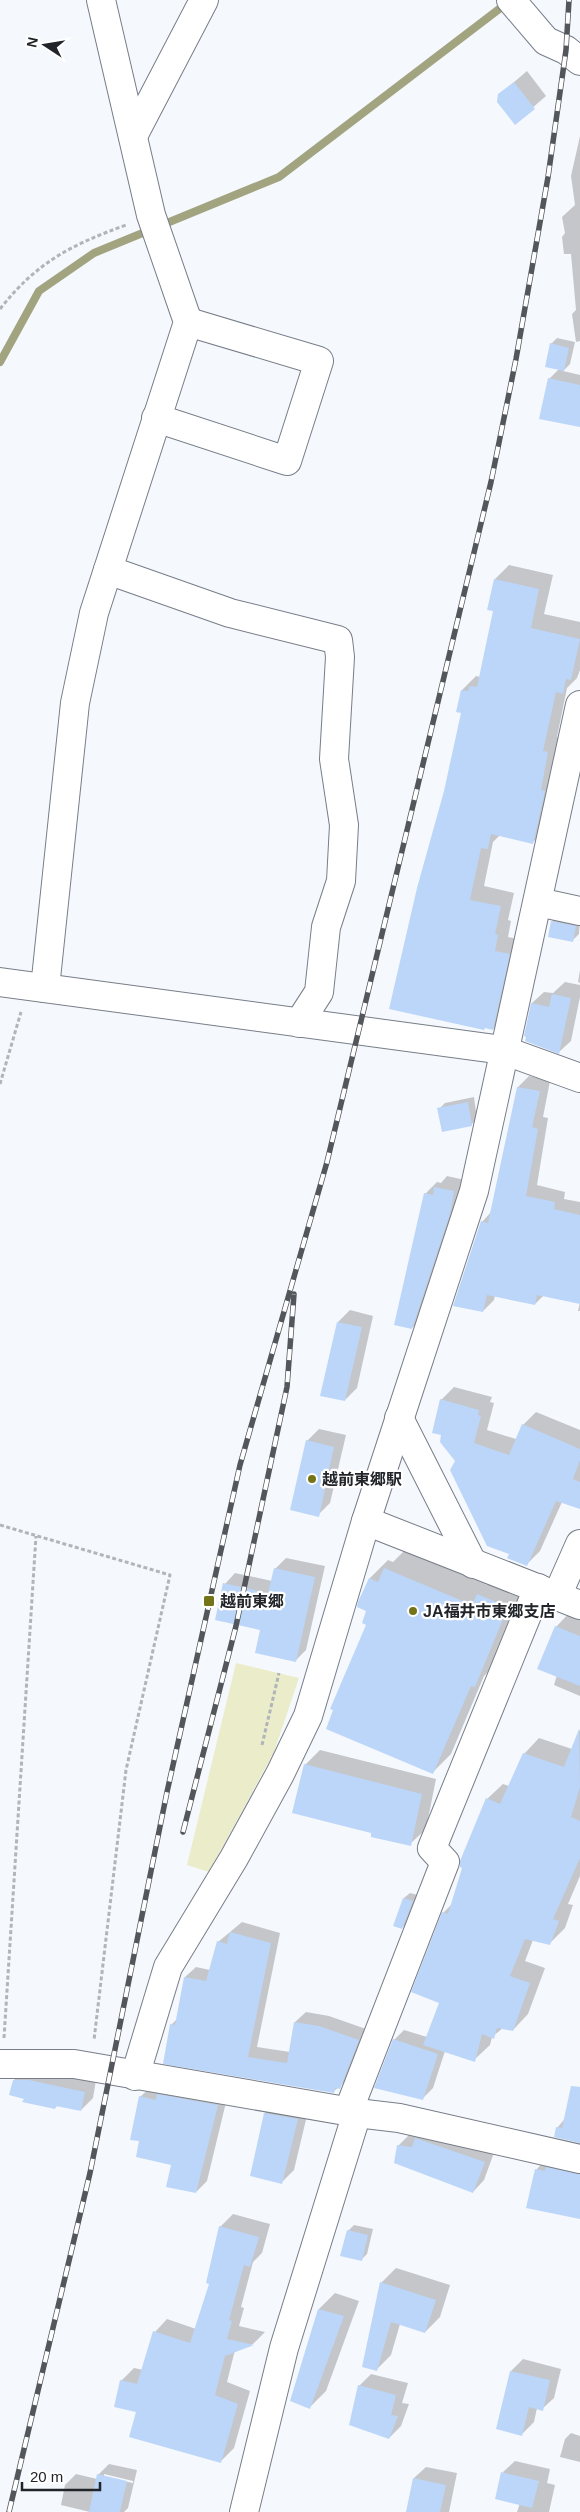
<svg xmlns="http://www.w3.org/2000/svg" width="580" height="2512" viewBox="0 0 580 2512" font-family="Arial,'Noto Sans JP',sans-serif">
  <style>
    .green { fill: #ebedca }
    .shadow { fill: #0003; fill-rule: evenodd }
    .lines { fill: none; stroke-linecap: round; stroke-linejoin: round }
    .stream { stroke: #a2a480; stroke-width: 8 }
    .building { fill: #bcd6f9 }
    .street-casing { stroke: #777e88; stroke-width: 30 }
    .path { stroke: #b1b4b9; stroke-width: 3; stroke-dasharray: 4 2.5; stroke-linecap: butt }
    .street { stroke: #fff; stroke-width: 28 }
    .rail-casing { stroke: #53565a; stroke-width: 5.5 }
    .rail { stroke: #fff; stroke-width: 4; stroke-dasharray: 11; stroke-linecap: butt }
    .poi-dot { fill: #737318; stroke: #fff; stroke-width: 2 }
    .labels { text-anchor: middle; stroke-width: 4.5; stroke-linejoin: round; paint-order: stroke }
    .poi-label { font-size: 16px; font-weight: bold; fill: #212428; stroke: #fff; text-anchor: start }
  </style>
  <rect width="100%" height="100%" fill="#f5f8fd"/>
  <path class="green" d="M236,1663L299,1678L274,1752L209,1872L187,1865Z"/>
  <g class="shadow">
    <path d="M527,71L546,96L515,123L499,95Z"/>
    <path d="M580,136V341L576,342L572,314L576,310L571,254H564L562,237L565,233L562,217L575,205L571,176Z"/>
    <path d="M557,338L575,342L570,364L563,371L580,375V426L549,379L559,369L551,344Z"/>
    <path d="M509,565L553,575L544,614L580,622V670L577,678L567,688L557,737L562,738L547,828L533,842L500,835L493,842L484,886L514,893L508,920L511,921L508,937L523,940L507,1015L493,1029L446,792L463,712L458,711L462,690L476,676L480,677L494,610L495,579Z"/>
    <path d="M558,915L580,920L579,934L573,940L552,921Z"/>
    <path d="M580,970V983L578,982Z"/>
    <path d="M565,982L580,985V997L571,1041L559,1052L532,1003L544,992L553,993Z"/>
    <path d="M529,1076L550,1081L543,1117L548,1118L537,1185L565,1192L564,1199L580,1202V1311H578L580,1302L544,1295L535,1304L495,1295L494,1300L483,1311L482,1222L492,1211L518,1087Z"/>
    <path d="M474,1097L477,1119L471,1125L439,1109L445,1103Z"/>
    <path d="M447,1176L465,1180L424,1316L412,1328L425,1194L437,1182L441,1183Z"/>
    <path d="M350,1310L373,1316L357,1388L345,1400L338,1322Z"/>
    <path d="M454,1387L492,1397L490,1402L494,1403L487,1430L516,1439L523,1425L536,1412L580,1430V1508L562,1502L540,1551L527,1564L510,1553L457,1461L441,1400Z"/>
    <path d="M319,1429L346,1435L330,1503L318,1515L307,1441Z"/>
    <path d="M404,1551L487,1585L496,1576L526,1588L493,1667L484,1676L451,1754L432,1773L367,1624L370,1578L388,1560L393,1562Z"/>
    <path d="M286,1558L325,1566L306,1650L295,1661L261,1629L225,1584L235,1573L272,1581L275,1569Z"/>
    <path d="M571,1611L580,1615V1696L554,1685L557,1675L556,1627Z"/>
    <path d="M580,1729V1876L568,1904L573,1905L565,1928L549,1944L533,1940L525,1961L545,1968L528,2014L513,2030L503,2028L492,2037L490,2045L474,2060L445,2051L433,2088L422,2099L394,2040L404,2030L427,2037L441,2002L443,1913L452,1904L487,1799L503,1784L509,1786L524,1754L539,1738L572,1749Z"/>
    <path d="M320,1750L436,1779L426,1829L410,1844L373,1832L305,1765Z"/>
    <path d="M410,1893L418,1895L408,1922L402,1928L404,1898Z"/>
    <path d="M242,1922L280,1933L257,2047L290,2052L295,2022L306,2012L329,2016L369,2030L350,2077L333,2092L164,2063L171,2025L177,2019L185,1977L196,1967L210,1970L218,1942Z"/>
    <path d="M26,2068L96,2080L93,2098L81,2110L58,2105L55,2108L25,2098L14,2080Z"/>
    <path d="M152,2086L228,2094L207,2181L196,2192L173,2164L141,2141L140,2097Z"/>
    <path d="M277,2101L309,2107L294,2170L282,2182L265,2113Z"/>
    <path d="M580,2101V2143L556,2136L557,2128Z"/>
    <path d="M410,2134L495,2150L484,2180L473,2192L398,2146Z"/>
    <path d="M547,2158L580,2160V2218L536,2170Z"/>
    <path d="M233,2214L270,2224L262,2253L253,2262L241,2307L244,2308L239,2326L265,2332L253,2344L235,2350L227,2382L250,2391L234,2448L221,2461L137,2411L121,2381L134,2368L143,2370L155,2332L167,2319L196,2329L211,2284L220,2227Z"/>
    <path d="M354,2225L373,2229L367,2254L361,2260L348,2231Z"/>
    <path d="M396,2268L450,2285L440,2317L425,2332L400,2324L391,2355L376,2370L381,2283Z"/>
    <path d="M335,2293L359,2301L326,2391L310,2407L319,2309Z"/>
    <path d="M523,2359L561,2369L554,2398L542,2409L537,2408L534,2422L522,2434L511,2371Z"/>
    <path d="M371,2374L408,2383L402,2403L409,2404L401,2426L389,2438L359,2386Z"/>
    <path d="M571,2433L580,2436V2462L560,2457L565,2439Z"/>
    <path d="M515,2461L550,2469L547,2483L555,2485L549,2512H517L520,2503L503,2472Z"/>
    <path d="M109,2464L137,2470L128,2508L124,2512H90L61,2505L65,2485L76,2474L97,2479L98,2475ZM104,2474L133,2481V2483L104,2477Z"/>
    <path d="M426,2467L457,2473L449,2512H407L414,2478Z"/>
  </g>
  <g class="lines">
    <path class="stream" d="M0,362L39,291L94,253L279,177L507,3"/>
  </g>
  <g class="building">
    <path d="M514,82L535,109L515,125L497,102L498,94Z"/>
    <path d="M550,343L569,348L564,371L545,367Z"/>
    <path d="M548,378L580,385V427L539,419Z"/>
    <path d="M494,579L539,589L531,628L580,639L571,680L566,679L563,694L556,692L543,751L548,752L541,790L545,791L533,844L491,834L488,849L481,848L470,900L501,906L495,934L498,935L495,951L510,954L493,1030L485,1028L484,1030L389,1009L417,888L444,791L461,713L456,712L461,690L468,691L470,686L477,687L493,611L487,610Z"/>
    <path d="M551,921L576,926L573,942L548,937Z"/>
    <path d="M552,994L571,998L559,1054L525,1041L526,1037L524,1036L531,1003L549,1007Z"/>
    <path d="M517,1087L540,1091L532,1127L538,1129L526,1196L555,1202L554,1209L580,1215V1304L537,1295L535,1305L487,1295L483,1312L453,1306L481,1221L488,1223Z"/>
    <path d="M468,1102L472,1126L442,1132L437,1108Z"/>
    <path d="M434,1187L454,1191L450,1214L412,1329L394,1325L424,1193L433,1195Z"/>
    <path d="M337,1322L362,1327L345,1401L320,1396Z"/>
    <path d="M440,1399L479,1410L478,1415L481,1416L474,1443L509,1455L522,1424L580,1449V1460L573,1479L580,1482V1509L556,1501L527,1566L507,1558L509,1554L487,1546L450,1470L455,1461L440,1442L441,1435L432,1433Z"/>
    <path d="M306,1440L334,1447L319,1517L290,1510Z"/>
    <path d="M274,1568L315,1577L296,1662L255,1653L260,1630L215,1620L223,1583L268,1593Z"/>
    <path d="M384,1568L472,1605L477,1594L508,1607L475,1687L471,1686L433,1774L326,1729L333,1710L330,1709L366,1625L362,1623L366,1611L357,1607L358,1602L369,1578L378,1582Z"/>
    <path d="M555,1626L580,1636V1686L537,1669Z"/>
    <path d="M579,1729L580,1787L571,1817L580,1821V1858L553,1919L559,1921L550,1945L525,1939L510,1976L530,1983L513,2031L497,2028L494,2039L482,2034L475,2062L423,2045L439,2003L411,1992L442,1912L448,1914L462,1868L460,1867V1861L486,1798L500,1804L523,1753L564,1767Z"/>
    <path d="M304,1764L422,1794L411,1846L371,1837V1833L292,1813Z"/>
    <path d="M403,1898L413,1901L402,1929L393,1926Z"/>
    <path d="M230,1932L271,1943L248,2057L287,2063L294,2022L319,2026L359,2040L340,2089L335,2088L334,2093L163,2064L170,2024L175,2025L184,1977L206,1981L217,1941L227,1944Z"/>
    <path d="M393,2039L438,2054L423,2100L374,2088Z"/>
    <path d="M13,2080H29L85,2092L81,2111L56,2106L55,2109L22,2102L24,2099L9,2095Z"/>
    <path d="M571,2086L580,2087V2143L554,2137L556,2127L562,2128Z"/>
    <path d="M157,2094L218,2105L196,2193L166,2187L171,2165L136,2157L139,2141L130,2140L139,2096L156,2100Z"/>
    <path d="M264,2113L298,2119L282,2184L250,2176Z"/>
    <path d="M415,2138L485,2162L473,2193L394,2163L397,2145L412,2147Z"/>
    <path d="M546,2167L580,2174V2219L526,2208L535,2169L545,2171Z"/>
    <path d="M219,2226L259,2237L250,2267L244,2265L229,2320L232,2321L227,2339L254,2345L225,2356L215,2395L238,2404L221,2463L129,2437L136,2412L114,2407L120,2380L137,2384L153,2331L190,2343L209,2284L206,2283Z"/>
    <path d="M347,2230L368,2235L362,2261L340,2256Z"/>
    <path d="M380,2282L436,2300L425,2333L391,2322L377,2371L362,2367Z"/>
    <path d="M318,2309L344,2316L310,2409L290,2401Z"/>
    <path d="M510,2371L550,2380L543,2411L529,2407L522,2436L496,2429Z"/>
    <path d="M358,2385L396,2395L391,2415L398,2416L389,2439L349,2425Z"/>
    <path d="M501,2472L539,2481L532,2508L495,2499Z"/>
    <path d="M97,2474L127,2481L120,2512H89Z"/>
    <path d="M413,2478L446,2485L440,2512H406Z"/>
  </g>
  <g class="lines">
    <defs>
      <g id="street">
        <path d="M511,0L546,41L566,50L580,61"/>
        <path d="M133,136L204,0"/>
        <path d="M156,418L287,461L319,361L188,322"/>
        <path d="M108,570L230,613L338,640L340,657L334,759L344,825L341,881L326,927L319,992L299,1023"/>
        <path d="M538,902L580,911"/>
        <path d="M0,982L503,1050L580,1078"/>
        <path d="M45,988L75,703L94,613L188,322L151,215L101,0"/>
        <path d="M399,1418L473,1564"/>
        <path d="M366,1521L580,1605"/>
        <path d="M557,1596L580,1544"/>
        <path d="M0,2064H74L357,2113L399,2118L580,2159"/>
        <path d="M135,2076L168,1967L234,1858L280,1774L308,1716L366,1521L474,1191L580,705"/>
        <path d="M348,2112L445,1862L432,1848L538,1588"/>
        <path d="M244,2512L284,2348L357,2113"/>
      </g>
    </defs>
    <use href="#street" class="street-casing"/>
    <g class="path">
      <path d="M0,309C37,262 71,245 126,225"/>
      <path d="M0,1084L21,1012"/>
      <path d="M0,1525L170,1575L126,1770L94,2040"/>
      <path d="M262,1745L279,1673"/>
      <path d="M4,2038L36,1536"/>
    </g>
    <use href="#street" class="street"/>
    <defs>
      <g id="rail">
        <path d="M183,1832L236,1626L287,1387L294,1294"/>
        <path d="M9,2512L90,2173L167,1792L240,1465L327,1162L491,482L516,359L548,177L566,50L569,0"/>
      </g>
    </defs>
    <use href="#rail" class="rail-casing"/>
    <use href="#rail" class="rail"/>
  </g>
  <g class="poi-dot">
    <circle cx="312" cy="1479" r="5"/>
    <rect x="203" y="1595" width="12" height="12" rx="2.5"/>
    <circle cx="413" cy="1611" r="5"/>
  </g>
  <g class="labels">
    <g class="poi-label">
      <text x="322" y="1485">越前東郷駅</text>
      <text x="220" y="1607">越前東郷</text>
      <text x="423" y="1617">JA福井市東郷支店</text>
    </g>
  </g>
  <g transform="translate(45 45) rotate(282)" stroke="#ffffff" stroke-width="4" paint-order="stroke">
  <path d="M0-4L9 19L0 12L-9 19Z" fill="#212428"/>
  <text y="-8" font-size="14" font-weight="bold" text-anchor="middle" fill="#212428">N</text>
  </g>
  <path d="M22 2482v8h78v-8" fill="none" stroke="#212428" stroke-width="2.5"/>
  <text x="30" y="2482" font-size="15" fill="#212428" stroke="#ffffff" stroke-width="4" paint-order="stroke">20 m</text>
</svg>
